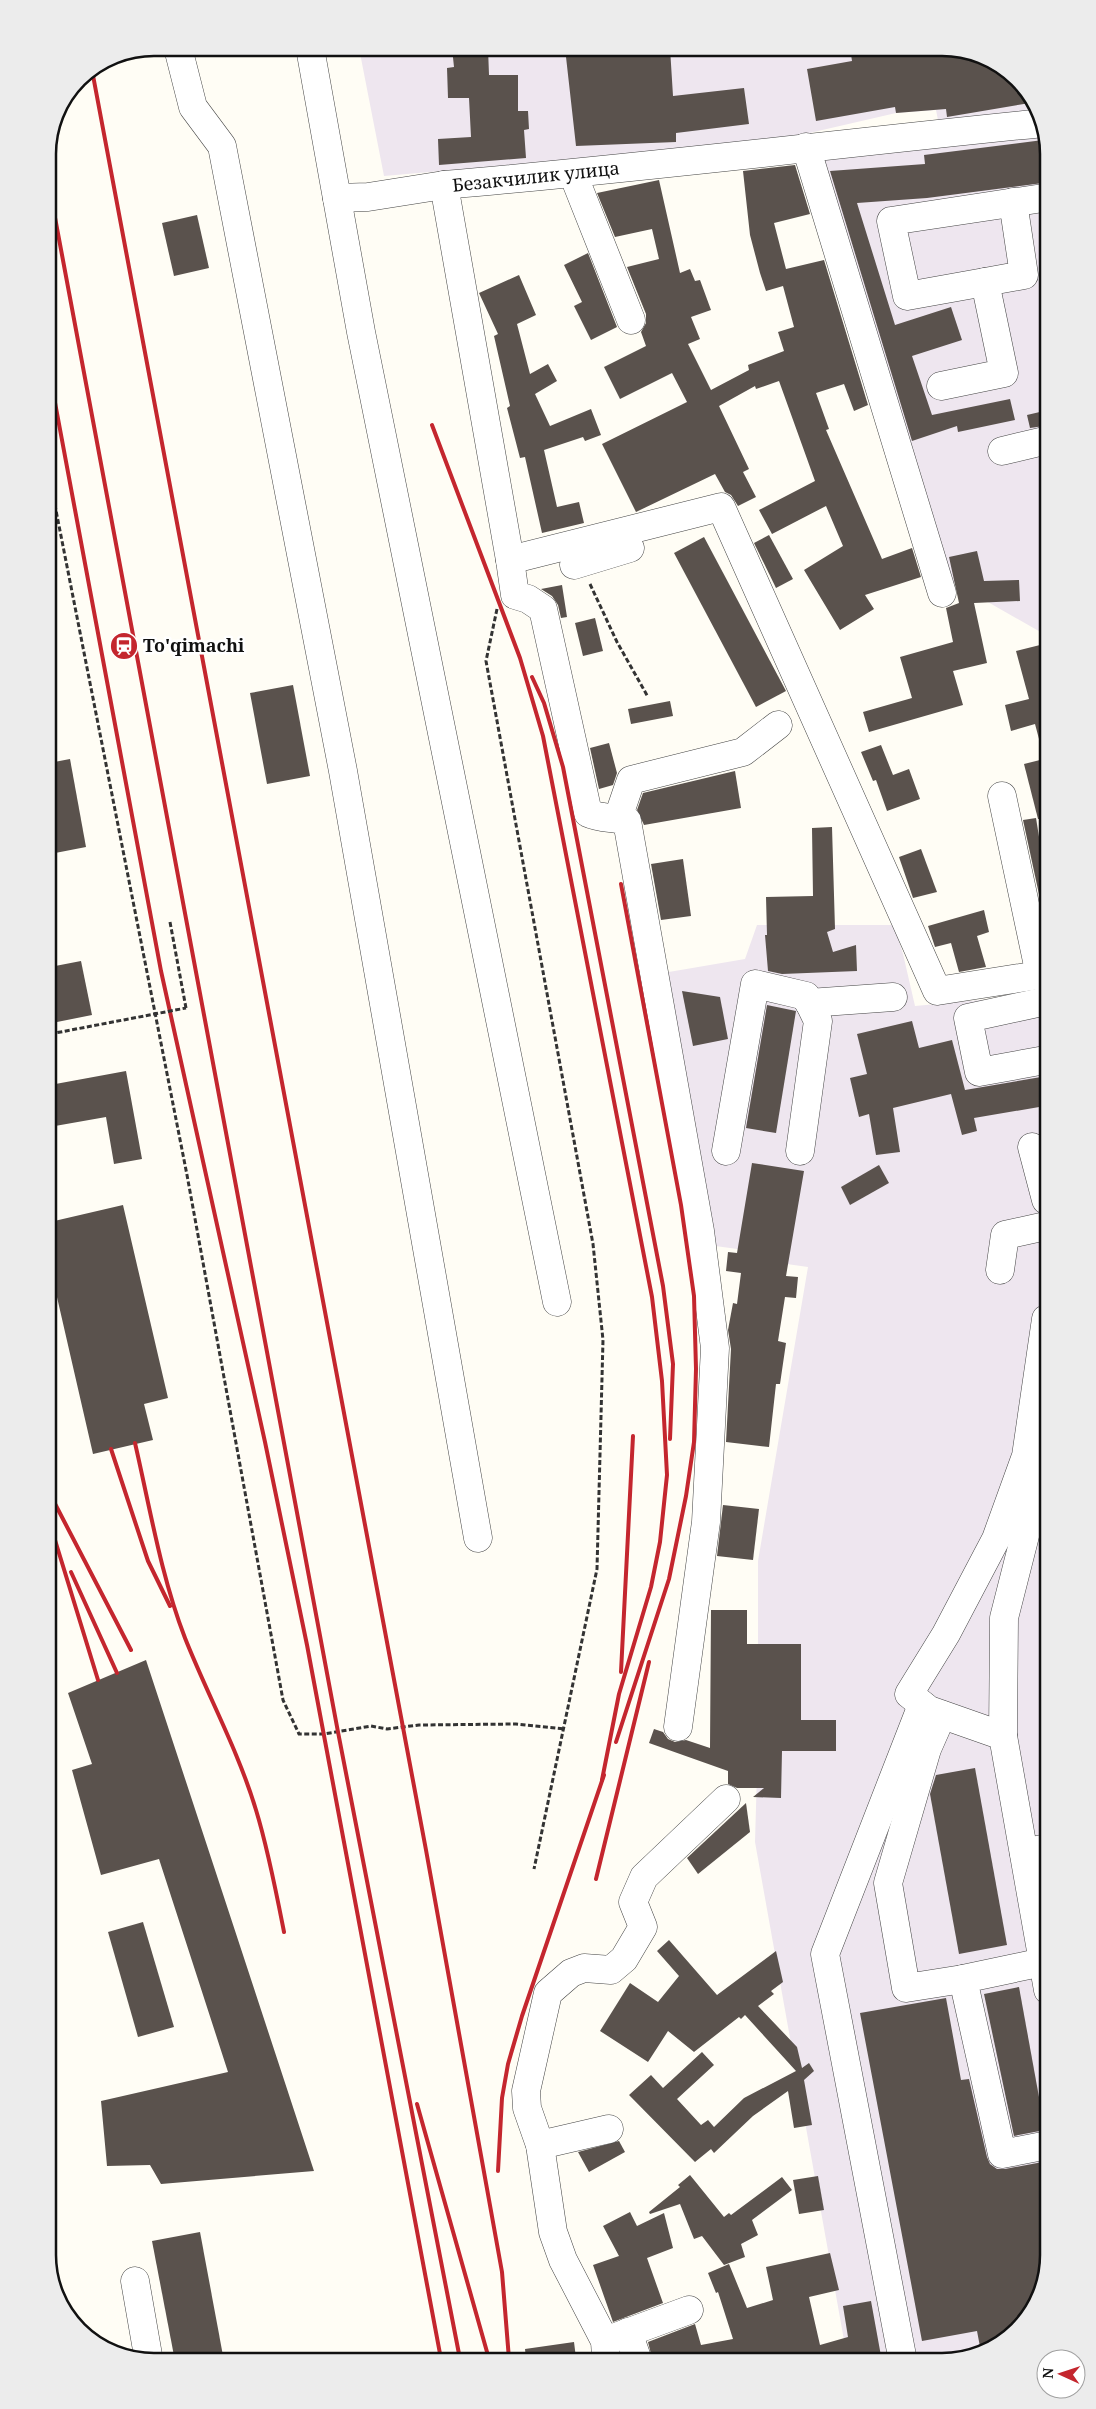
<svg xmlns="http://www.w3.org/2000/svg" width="1096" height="2409" viewBox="0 0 1096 2409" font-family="'Noto Serif',serif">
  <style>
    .industrial { fill: #eee6ef }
    .building { fill: #5a524d }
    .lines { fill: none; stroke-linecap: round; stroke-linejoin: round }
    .minor-casing { stroke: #444; stroke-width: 29 }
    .path { stroke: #333; stroke-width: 3; stroke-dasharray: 5 2.5; stroke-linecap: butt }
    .minor { stroke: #fff; stroke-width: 28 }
    .rail { stroke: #c4262e; stroke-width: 4 }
    .path-bridge { stroke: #333; stroke-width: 3; stroke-dasharray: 5 2.5; stroke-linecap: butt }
    .labels { text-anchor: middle; stroke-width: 5; stroke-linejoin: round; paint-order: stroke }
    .street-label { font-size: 18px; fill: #111; stroke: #fff }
    .poi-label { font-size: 18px; font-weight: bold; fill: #111; stroke: #fff; text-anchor: start }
    .rim { fill: none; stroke: #111; stroke-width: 2.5 }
  </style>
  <rect width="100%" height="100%" fill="#fffdf5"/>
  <g class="industrial">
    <path d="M359,48H949L1006,69L1037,113L939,125L936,110L896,113L766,143L384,176Z"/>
    <path d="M1043,132L1044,634L937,573L810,156Z"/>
    <path d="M757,925H894L903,954L915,1006L1035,995L1045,1055L1048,2255L1030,2314L976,2356L847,2357L755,1842L758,1737V1561L808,1267L751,1259L752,1251L708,1245L663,973L745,959Z"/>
  </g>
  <g class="building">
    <path d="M452,48H488L489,75H518V111H528L529,129L524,130L526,158L439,165L438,139L471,137L469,98H448L447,68L454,67Z"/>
    <path d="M565,48H670L673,96L744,88L749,124L676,133V142L576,146Z"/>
    <path d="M850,48H949L1006,69L1030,103L947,117L946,109L896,113L895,107L816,121L807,69L852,61Z"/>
    <path d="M1043,140V183L927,198L857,203L895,325L951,307L962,340L912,356L932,415L1010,399L1015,420L958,432L957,426L912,441L830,171L925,164L924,155Z"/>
    <path d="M795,165L810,214L774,223L786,269L824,260L868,405L854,411L844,384L816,393L829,429L826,430L882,559L912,548L921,577L865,595L874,609L840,630L804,570L843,546L826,506L772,534L759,510L815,481L779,381L756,389L755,386L719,406L749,469L743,472L756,497L738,506L731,495L725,492L715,474L636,512L602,444L687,402L672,373L620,399L604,367L646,346L641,332L646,323V314L627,267L659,259L652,229L615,237L597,193L659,180L680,273L690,269L695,281L700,280L711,310L691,317L700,339L688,344L711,390L749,370L748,365L784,351L778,332L794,327L783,286L766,291L760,273L750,235L743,171Z"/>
    <path d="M197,215L209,268L174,276L162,223Z"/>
    <path d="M588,253L617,327L591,340L574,306L582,302L564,265Z"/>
    <path d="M519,275L536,315L517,324L530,374L548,364L557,381L535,394L550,426L591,409L601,435L585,441L583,437L544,450L557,507L579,502L584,523L542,533L525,457L520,458L507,408L510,406L494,336L498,334L479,293Z"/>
    <path d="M1044,411V426L1030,428L1027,415Z"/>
    <path d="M769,535L793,579L776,588L754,543Z"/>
    <path d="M704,537L786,691L756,707L674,553Z"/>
    <path d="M977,551L984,581L1019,580L1020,601L974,603L987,663L953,671L963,705L869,732L863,712L912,698L900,657L953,642L946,608L959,603L949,557Z"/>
    <path d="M562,585L567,617L561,618L558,605L552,596L541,589Z"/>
    <path d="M595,618L603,651L583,656L575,623Z"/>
    <path d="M1044,644V738L1039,739L1035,724L1011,731L1005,705L1029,699L1016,651Z"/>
    <path d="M293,685L310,776L267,784L250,693Z"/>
    <path d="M670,701L673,716L631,724L628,709Z"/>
    <path d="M609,743L617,773L613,785L599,789L590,748Z"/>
    <path d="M881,745L893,775L909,769L920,799L887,811L876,780L873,781L861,752Z"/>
    <path d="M70,759L86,847L50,854L49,763Z"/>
    <path d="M1044,759L1045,819H1038L1024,764Z"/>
    <path d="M735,771L741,808L644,825L637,810L643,793Z"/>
    <path d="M1036,818L1045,874V898L1040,899L1023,820Z"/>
    <path d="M832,827L835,929L827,932L833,952L856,945L857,971L782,974L768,971L765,935H767L766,897L813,896L812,828Z"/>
    <path d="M921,849L937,892L913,898L899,857Z"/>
    <path d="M683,859L691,916L661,920L651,864Z"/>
    <path d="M984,910L989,932L977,936L986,967L959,972L951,943L935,947L928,926Z"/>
    <path d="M81,961L92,1015L57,1022L50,985V967Z"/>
    <path d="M682,991L720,997L728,1039L693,1046Z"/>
    <path d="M767,1005L796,1011L776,1133L746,1128Z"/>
    <path d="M912,1021L919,1048L952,1040L965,1090L1041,1077L1045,1106L974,1118L977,1131L962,1135L951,1094L893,1108L900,1152L876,1155L869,1114L859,1117L850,1078L867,1074L857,1034Z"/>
    <path d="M126,1071L142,1159L114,1164L106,1117L55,1126L50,1085Z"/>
    <path d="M752,1163L804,1171L786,1276L798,1277L796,1298L785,1297L778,1341L786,1343L780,1384H776L769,1447L726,1442L731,1349L728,1330L733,1303L737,1304L741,1273L726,1271L728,1252L737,1253Z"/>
    <path d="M879,1165L889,1183L850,1205L841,1187Z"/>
    <path d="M123,1205L168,1398L144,1404L153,1440L93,1454L51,1271L50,1222Z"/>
    <path d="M723,1505L759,1509L753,1560L717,1556Z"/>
    <path d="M711,1610H747V1644H801V1720H836V1751H782L781,1798L753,1797L764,1788H737L728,1784V1771L649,1743L654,1729L663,1732L668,1739L675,1742L686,1740L710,1748Z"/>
    <path d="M146,1660L314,2171L161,2184L150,2165L107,2166L101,2101L228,2072L159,1859L101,1875L72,1770L92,1764L68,1693Z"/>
    <path d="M975,1768L1007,1945L959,1954L930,1794L936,1775Z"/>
    <path d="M746,1803L750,1832L698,1874L687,1858Z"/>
    <path d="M143,1922L174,2027L138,2037L108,1932Z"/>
    <path d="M669,1940L717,1995L776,1951L783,1982L771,1991L774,1994L758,2006L797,2047L802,2068L809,2063L814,2071L804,2080L812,2125L794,2128L788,2091L753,2116L714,2153L711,2149L695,2162L629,2095L651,2075L663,2088L702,2052L714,2065L677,2099L701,2125L708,2120L714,2127L744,2098L796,2071L745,2015L741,2019L739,2017L694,2052L668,2031L648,2062L600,2031L630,1983L658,2002L679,1976L657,1951Z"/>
    <path d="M1019,1987L1045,2130L1014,2136L984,1994Z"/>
    <path d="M946,1998L961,2080L969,2079L987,2157L990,2164L997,2169H1005L1048,2161V2255L1030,2314L981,2352L977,2331L922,2341L860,2013Z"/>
    <path d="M619,2141L625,2152L589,2172L578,2152Z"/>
    <path d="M690,2175L724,2217L729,2213L731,2215L782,2177L792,2190L752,2220L758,2235L741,2244L745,2257L724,2265L702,2236L694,2239L680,2204L650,2214L649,2212L680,2187L678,2185Z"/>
    <path d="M818,2176L824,2210L799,2214L793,2180Z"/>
    <path d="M630,2212L637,2226L664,2213L673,2248L647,2258L663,2303L613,2322L593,2265L619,2256L603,2226Z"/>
    <path d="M200,2232L224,2361H175L152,2241Z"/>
    <path d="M830,2253L839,2290L809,2297L820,2345L848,2337L843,2306L871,2301L881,2356L652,2358L648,2342L695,2324L701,2345L733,2339L718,2292L716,2293L708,2273L729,2264L747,2308L773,2300L766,2267Z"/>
    <path d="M574,2342L576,2358L526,2359L525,2349Z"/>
  </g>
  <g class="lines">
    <defs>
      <g id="minor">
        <path d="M178,48L193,107L222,146L343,771L478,1538"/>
        <path d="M310,48L361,332L557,1302"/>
        <path d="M1043,123C843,143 644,168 444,185L510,560L721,507L937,991L1045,974"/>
        <path d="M806,147L942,593"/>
        <path d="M573,174L631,320"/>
        <path d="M337,198L368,197L444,185"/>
        <path d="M985,282L1024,275L1013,202"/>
        <path d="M941,386L1004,373L985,282L907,296L891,221L1043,198"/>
        <path d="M1002,451L1044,441"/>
        <path d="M510,560L515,595L528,599L543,609L588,813C601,819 614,817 627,821L700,1231L715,1348L706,1522L678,1727"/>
        <path d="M574,565L630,548"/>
        <path d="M1002,796L1040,975"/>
        <path d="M618,818L631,780L743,752L778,725"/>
        <path d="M1042,1002L968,1018L979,1072L1045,1060"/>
        <path d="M809,1003L893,997"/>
        <path d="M1032,1147L1046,1200"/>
        <path d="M726,1151L755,984L806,996L818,1021L800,1151"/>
        <path d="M1000,1270L1005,1235L1046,1226"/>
        <path d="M1046,1319L1026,1456L996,1539L946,1634L909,1694L929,1710L1003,1736L1048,1990"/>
        <path d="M942,1715L927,1749L888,1883L906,1988L963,1979"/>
        <path d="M1003,1736L1004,1618L1046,1453"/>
        <path d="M1024,1853L1047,1848"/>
        <path d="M1043,1962L963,1979L1002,2154L1048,2145"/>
        <path d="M540,2145L609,2129"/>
        <path d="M135,2281L149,2361"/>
        <path d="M628,2332L637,2358"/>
        <path d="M605,2341L689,2310"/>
        <path d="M902,2356L825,1954L922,1705"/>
        <path d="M606,2358L605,2341L563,2260L553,2232L540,2145L527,2108L526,2091L548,1993L571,1973L584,1968L611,1970L624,1959L643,1927L633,1902L644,1877L726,1799"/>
      </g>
    </defs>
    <use href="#minor" class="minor-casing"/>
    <g class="path">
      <path d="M49,475L187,1175L283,1700L299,1734H324L371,1726L387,1729L419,1725L516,1724L565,1729"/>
      <path d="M590,584L617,642L648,697"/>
      <path d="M497,609L486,661L593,1244L603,1340L597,1569L534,1869"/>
      <path d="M170,922L186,1008"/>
    </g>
    <use href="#minor" class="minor"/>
    <g class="rail">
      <path d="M92,70L426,1850L502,2272L509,2359"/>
      <path d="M48,180L338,1732L460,2359"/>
      <path d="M48,365L161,971L265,1442L307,1645L441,2359"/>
      <path d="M432,425L520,658L543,736L652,1297L662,1381L667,1475L660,1542L651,1587L619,1694L602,1780"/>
      <path d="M532,677L544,703L563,767L663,1286L673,1364L670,1439"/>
      <path d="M135,1443C150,1508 161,1576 185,1638C208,1696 238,1750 256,1810C268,1849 276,1891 284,1932"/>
      <path d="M111,1449L148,1561L170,1606"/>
      <path d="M51,1496L131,1650"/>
      <path d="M51,1527L98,1680"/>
      <path d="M71,1572L117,1673"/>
      <path d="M621,1672L633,1436"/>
      <path d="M616,1742L669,1579L686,1496L694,1442L696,1369L694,1296L681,1205L621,884"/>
      <path d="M596,1879L649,1662"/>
      <path d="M417,2104L489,2359"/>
      <path d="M498,2171L502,2098L508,2064L522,2016L604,1775"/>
    </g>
    <path class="path-bridge" d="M50,1034L186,1008"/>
  </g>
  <defs>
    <symbol id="station-disc" viewBox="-11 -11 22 22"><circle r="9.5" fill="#c4262e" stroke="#fff"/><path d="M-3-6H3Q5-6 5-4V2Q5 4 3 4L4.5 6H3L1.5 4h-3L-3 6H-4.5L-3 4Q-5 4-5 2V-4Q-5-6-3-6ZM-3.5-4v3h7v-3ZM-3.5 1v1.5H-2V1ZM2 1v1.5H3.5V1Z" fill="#fff"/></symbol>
  </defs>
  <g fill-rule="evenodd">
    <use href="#station-disc" x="108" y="630" width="32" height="32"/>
  </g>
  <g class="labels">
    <g class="street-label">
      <text transform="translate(536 177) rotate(-6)" y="6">Безакчилик улица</text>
    </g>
    <g class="poi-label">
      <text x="143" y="652">To'qimachi</text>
    </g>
  </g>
  <path d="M0 0H1096V2409H0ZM154 56H942A98 98 0 0 1 1040 154V2255A98 98 0 0 1 942 2353H154A98 98 0 0 1 56 2255V154A98 98 0 0 1 154 56Z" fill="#ececec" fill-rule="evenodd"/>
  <path class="rim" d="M154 56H942A98 98 0 0 1 1040 154V2255A98 98 0 0 1 942 2353H154A98 98 0 0 1 56 2255V154A98 98 0 0 1 154 56Z"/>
  <g transform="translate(1061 2374) rotate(273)"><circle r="24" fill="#ffffff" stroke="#a0a0a0"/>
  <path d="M0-4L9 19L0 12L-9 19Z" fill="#c4262e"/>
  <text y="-8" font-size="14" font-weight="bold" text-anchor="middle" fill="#111111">N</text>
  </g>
</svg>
